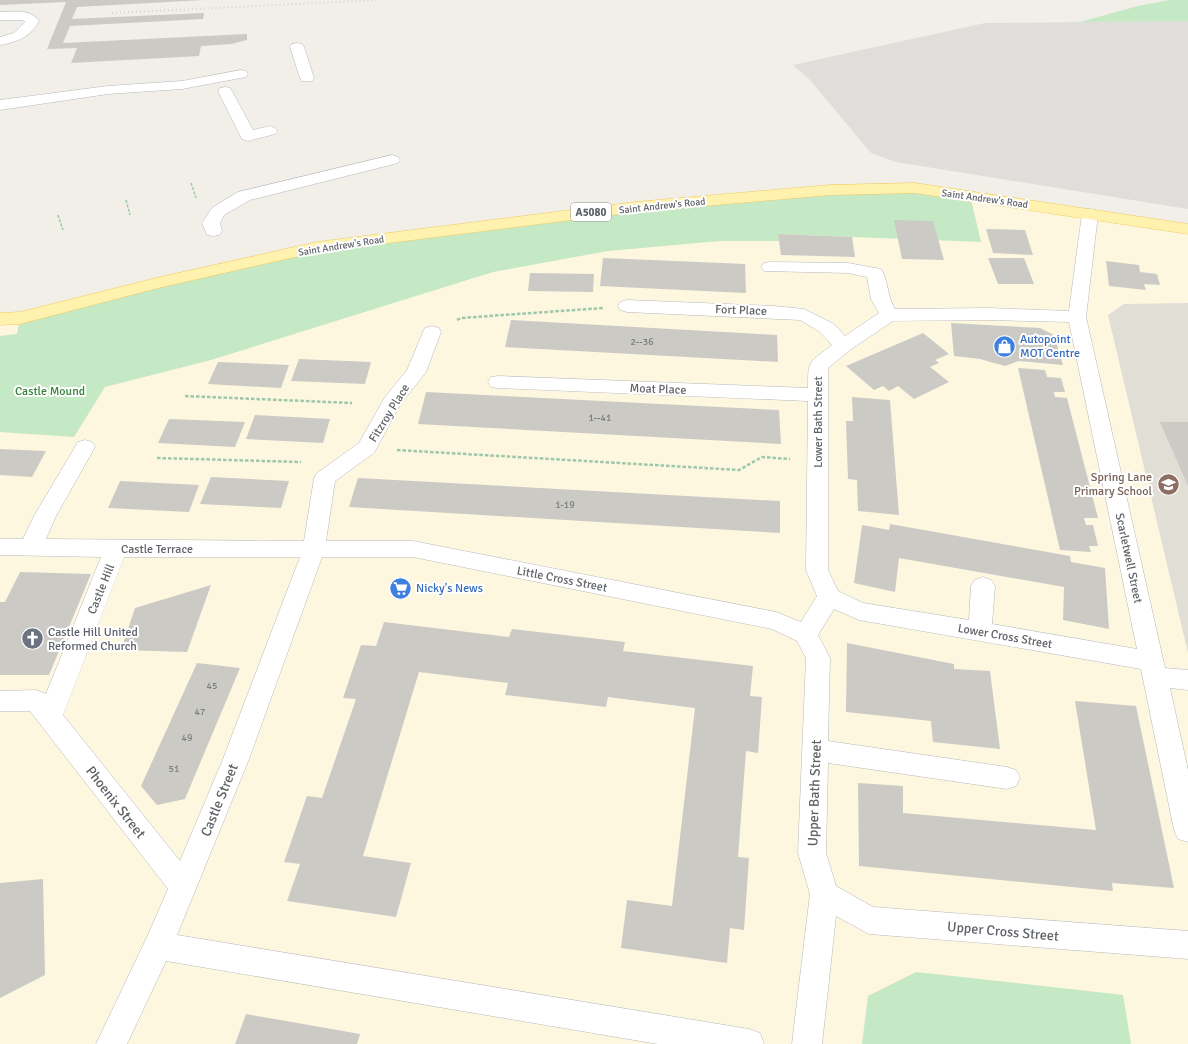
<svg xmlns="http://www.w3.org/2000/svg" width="1188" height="1044" viewBox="0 0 1188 1044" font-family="Signika,sans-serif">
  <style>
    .commercial { fill: #fef7e0 }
    .industrial { fill: #e0deda }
    .education { fill: #e1ded6 }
    .green { fill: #c5e8c5 }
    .building { fill: #cccac5 }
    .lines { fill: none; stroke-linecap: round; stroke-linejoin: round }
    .minor-casing { stroke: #b5b8bc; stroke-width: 1 }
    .major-casing { stroke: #f2c960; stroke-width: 1 }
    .path-far1 { stroke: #9cc7a9; stroke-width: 1.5; stroke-dasharray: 3 1.5; stroke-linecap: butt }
    .path { stroke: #9cc7a9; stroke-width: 2.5; stroke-dasharray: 3.5 2; stroke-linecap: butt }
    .minor { fill: #fff; fill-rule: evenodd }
    .major { fill: #fff2af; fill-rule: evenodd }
    .rail { stroke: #b6b7b8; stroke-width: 2; stroke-dasharray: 0.5 3.5; stroke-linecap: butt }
    .labels { text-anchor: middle; stroke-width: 4; stroke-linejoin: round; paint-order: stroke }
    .far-street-label { font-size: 10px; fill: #5f6368; stroke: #fff }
    .number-label { font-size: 10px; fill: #7a7d7f }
    .shield { fill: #fff; stroke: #8f9295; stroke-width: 1 }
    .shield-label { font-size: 11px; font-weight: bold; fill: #5f6368 }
    .street-label { font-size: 12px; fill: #5f6368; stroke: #fff }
    .shop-label { font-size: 12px; fill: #366cbe; stroke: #fff; text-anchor: start }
    .park-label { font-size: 12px; fill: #348238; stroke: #fff }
    .education-label { font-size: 12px; fill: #785e54; stroke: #fff; text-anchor: end }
    .worship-label { font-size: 12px; fill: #5b616d; stroke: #fff; text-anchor: start }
    .near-street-label { font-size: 14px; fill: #5f6368; stroke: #fff }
  </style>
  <rect width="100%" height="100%" fill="#f1efe8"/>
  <path class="commercial" d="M931,190L1188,229V1044H0V318Z"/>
  <path class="industrial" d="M1188,21V209L896,162L871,153L810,80L793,65L985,23Z"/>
  <path class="education" d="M1188,303V653L1108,315L1124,304Z"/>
  <g class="green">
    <path d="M1170,0H1188V21L1080,22L1138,6Z"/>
    <path d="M915,188L970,195L981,242L778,234L779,241H720L608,251L493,272L211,360L105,387L74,437L0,432V336L17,334L20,318L317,247L635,207Z"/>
    <path d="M916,972L1123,995L1131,1044H862L868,996Z"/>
  </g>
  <g class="building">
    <path d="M0,0H204L77,7L72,19L204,13L203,19L70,26L63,43L247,34V40L231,44L201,46L199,56L71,63L77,48L47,49L66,2L0,5Z"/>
    <path d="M894,220L933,221L944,260L902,259Z"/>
    <path d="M986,229L1025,230L1033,255L993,253Z"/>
    <path d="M778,234L852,237L855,257L781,255Z"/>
    <path d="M603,258L745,264L746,293L600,286Z"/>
    <path d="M988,258H1024L1034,284H998Z"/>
    <path d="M1106,261L1139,265L1140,272L1157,274L1160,285L1144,284L1146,290L1109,286Z"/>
    <path d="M530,273L594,274L593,292L528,291Z"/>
    <path d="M511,320L777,335L778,362L505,347Z"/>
    <path d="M951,323L1040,328L1054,335L1063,365L1019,361L1005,366L980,359L954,356Z"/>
    <path d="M923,333L949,354L935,360L939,363L930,367L949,382L914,399L898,386L889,391L883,386L874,390L846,366Z"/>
    <path d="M299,359L371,362L365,384L291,381Z"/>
    <path d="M218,362L289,365L281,388L208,384Z"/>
    <path d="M1018,368L1045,370L1047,377L1061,378L1065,392H1054L1055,397L1067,398L1098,518H1084L1086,525H1093L1098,546H1089L1091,552L1060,550Z"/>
    <path d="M426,392L779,410L781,444L418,424Z"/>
    <path d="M852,397L890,400L899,515L858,511L857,480L848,479L846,421H853Z"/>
    <path d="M255,415L330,419L323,443L246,439Z"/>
    <path d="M169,419L245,422L235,447L158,443Z"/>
    <path d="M1160,422H1188V486Z"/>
    <path d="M0,449L46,451L32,477L0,475Z"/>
    <path d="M211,477L289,481L281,508L200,504Z"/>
    <path d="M358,478L780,501V533L349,507Z"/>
    <path d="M120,481L199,485L189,512L108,508Z"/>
    <path d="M890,524L1070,556L1071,562L1105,568L1109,629L1063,620L1064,587L899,558L895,592L854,583L862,525L889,530Z"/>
    <path d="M20,572L91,574L49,675H0V602H5Z"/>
    <path d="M211,585L187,652L121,650L135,608Z"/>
    <path d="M384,622L509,637L512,629L625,642L623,651L753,666L750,696L762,697L758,753L746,751L738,857L749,858L744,930L730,928L727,963L621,948L627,900L672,906L695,708L608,697L606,707L505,695L508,683L419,672L363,856L411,863L396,917L287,901L300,864L284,862L307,796L322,798L356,699L343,698L361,645L376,646Z"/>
    <path d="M847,643L954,664V669L990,671L1000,749L933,742L931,721L846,712Z"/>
    <path d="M197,663L240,668L185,799L157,805L141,786Z"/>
    <path d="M1075,701L1136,706L1174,888L1112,883L1113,891L859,866L858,783L903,786V813L1096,830Z"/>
    <path d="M43,879L45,975L0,998V883Z"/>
    <path d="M246,1014L360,1034L357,1044H235Z"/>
  </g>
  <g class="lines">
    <defs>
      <g id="minor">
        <path d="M0,12C14,12 30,8 39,21C30,37 18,42 0,45V37L14,33L25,22L23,20H0Z"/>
        <path d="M297,43L302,44L304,47L314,78L312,81H302L300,78L290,47L292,44Z"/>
        <path d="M241,70L246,71L248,74L246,77L182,89L108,94L0,110V100L108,86L182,81Z"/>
        <path d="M225,87L230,88L232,91L253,130L270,126L275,128L278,131L275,134L248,141L242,139L218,91L220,88Z"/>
        <path d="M392,155L398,157L400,160L398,163L250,200L224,215L220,223L222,231L219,235L213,236L207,235L202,223L212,208L238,192Z"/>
        <path d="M1090,209L1096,210L1098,214L1086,317L1165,668L1188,670V690L1170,688L1188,770V842L1178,839L1174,830L1141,669L859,620L834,609L818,635L830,658L828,741L1007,767L1016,770L1020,778L1016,786L1007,789L828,763L826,853L836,886L873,907L1188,931V959L869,934L836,916L822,1044H792L810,894L798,853L806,658L797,641L772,629L413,557H322L249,759L177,935L749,1029L760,1033L764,1044H658L166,961L127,1044H96L147,937L168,889L30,711H0V691L36,690L46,694L101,557L0,555V539H23L34,516L78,442L85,440L92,442L95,447L56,516L46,539L304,541L314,478L317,473L359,443L385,397L407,370L423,332L425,328L432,326L439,328L441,332L426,372L400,405L374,453L335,481L326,541H413L776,612L801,622L817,596L806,570L808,401L498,388L491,387L488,382L491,377L498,376L808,388C808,359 809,363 832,345L820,332L800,320L627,312L620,310L618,306L620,302L627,300L774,306L804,309L834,324L845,336L879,313L871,299L867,277L848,273L764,271L761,267L764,263L770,262L848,263L881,269C888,279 887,296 895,309L988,308L1069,311L1082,214L1084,210ZM988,320L1069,322L1137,649L992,624L995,586L991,580L983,577L975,580L971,586L969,620L863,603L838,591L828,570V368L850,350L893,321ZM124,557H300L223,759L180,861L63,715Z"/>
      </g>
      <path id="major" d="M915,183L1188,224V234L915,193L830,195L635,212L317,252L158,288L20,324L0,325V313L20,312L156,278L317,242L635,202L830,185Z"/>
    </defs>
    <use href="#minor" class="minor-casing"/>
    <use href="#major" class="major-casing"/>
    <g class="path-far1">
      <path d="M191,183L196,198"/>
      <path d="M126,200L130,215"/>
      <path d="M58,215L63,230"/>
    </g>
    <g class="path">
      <path d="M457,320L461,318L603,308"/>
      <path d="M185,396L352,403"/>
      <path d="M397,450L739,470L762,457L790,459"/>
      <path d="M157,458L301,462"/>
    </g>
    <use href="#minor" class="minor"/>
    <use href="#major" class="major"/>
    <path class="rail" d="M112,13L376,0"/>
  </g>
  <defs>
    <symbol id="shop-disc" viewBox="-11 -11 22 22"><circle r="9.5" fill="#3f7fe0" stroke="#fff"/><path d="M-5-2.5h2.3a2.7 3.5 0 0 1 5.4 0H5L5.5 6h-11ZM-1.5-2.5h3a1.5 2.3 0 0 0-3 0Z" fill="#fff"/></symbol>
    <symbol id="school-disc" viewBox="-11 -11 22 22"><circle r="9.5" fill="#8d6e63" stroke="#fff"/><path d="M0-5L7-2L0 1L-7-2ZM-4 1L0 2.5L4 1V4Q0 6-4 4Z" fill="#fff"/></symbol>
    <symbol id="supermarket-disc" viewBox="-11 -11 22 22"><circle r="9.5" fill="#3f7fe0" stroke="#fff"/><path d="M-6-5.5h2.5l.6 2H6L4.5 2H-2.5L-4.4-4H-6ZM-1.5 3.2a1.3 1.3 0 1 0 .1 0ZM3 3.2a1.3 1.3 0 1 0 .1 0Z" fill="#fff"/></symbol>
    <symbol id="church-disc" viewBox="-11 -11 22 22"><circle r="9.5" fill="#6b7280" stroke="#fff"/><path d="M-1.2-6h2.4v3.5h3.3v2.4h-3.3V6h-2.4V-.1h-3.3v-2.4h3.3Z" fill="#fff"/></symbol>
  </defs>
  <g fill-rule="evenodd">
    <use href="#shop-disc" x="992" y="334" width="25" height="25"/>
    <use href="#school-disc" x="1156" y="472" width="25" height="25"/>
    <use href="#supermarket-disc" x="388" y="576" width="25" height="25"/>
    <use href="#church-disc" x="20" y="626" width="25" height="25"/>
  </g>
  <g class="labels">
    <g class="far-street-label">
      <text transform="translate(985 198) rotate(8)" y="4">Saint Andrew's Road</text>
      <text transform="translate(662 205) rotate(-6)" y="4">Saint Andrew's Road</text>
      <text transform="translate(341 245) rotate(-9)" y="4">Saint Andrew's Road</text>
    </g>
    <g class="number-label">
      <text x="642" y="345">2--36</text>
      <text x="600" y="421">1--41</text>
      <text x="565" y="508">1-19</text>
      <text x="212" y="689">45</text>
      <text x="200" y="715">47</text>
      <text x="187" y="741">49</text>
      <text x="174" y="772">51</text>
    </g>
    <rect class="shield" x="571" y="203" width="40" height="18" rx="3"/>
    <g class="shield-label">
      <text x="591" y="216">A5080</text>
    </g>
    <g class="street-label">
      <text transform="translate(741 310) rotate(2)" y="4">Fort Place</text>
      <text transform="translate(658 389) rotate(2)" y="4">Moat Place</text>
      <text transform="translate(389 413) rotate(-58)" y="4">Fitzroy Place</text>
      <text transform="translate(818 422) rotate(-90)" y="4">Lower Bath Street</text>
      <text x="157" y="553">Castle Terrace</text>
      <text transform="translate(1129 558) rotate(78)" y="4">Scarletwell Street</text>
      <text transform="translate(562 579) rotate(11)" y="4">Little Cross Street</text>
      <text transform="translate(101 589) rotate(-68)" y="4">Castle Hill</text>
      <text transform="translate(1005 636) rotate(10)" y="4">Lower Cross Street</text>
    </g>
    <g class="shop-label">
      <text x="1020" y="343">Autopoint<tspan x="1020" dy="14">MOT Centre</tspan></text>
      <text x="416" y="592">Nicky's News</text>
    </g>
    <g class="park-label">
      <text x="50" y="395">Castle Mound</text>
    </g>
    <g class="education-label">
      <text x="1152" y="481">Spring Lane<tspan x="1152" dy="14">Primary School</tspan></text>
    </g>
    <g class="worship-label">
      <text x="48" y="636">Castle Hill United<tspan x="48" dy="14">Reformed Church</tspan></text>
    </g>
    <g class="near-street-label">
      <text transform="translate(814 793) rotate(-88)" y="5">Upper Bath Street</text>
      <text transform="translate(219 800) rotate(-68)" y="5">Castle Street</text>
      <text transform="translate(116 802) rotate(52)" y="5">Phoenix Street</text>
      <text transform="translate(1003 931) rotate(5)" y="5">Upper Cross Street</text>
    </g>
  </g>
</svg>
